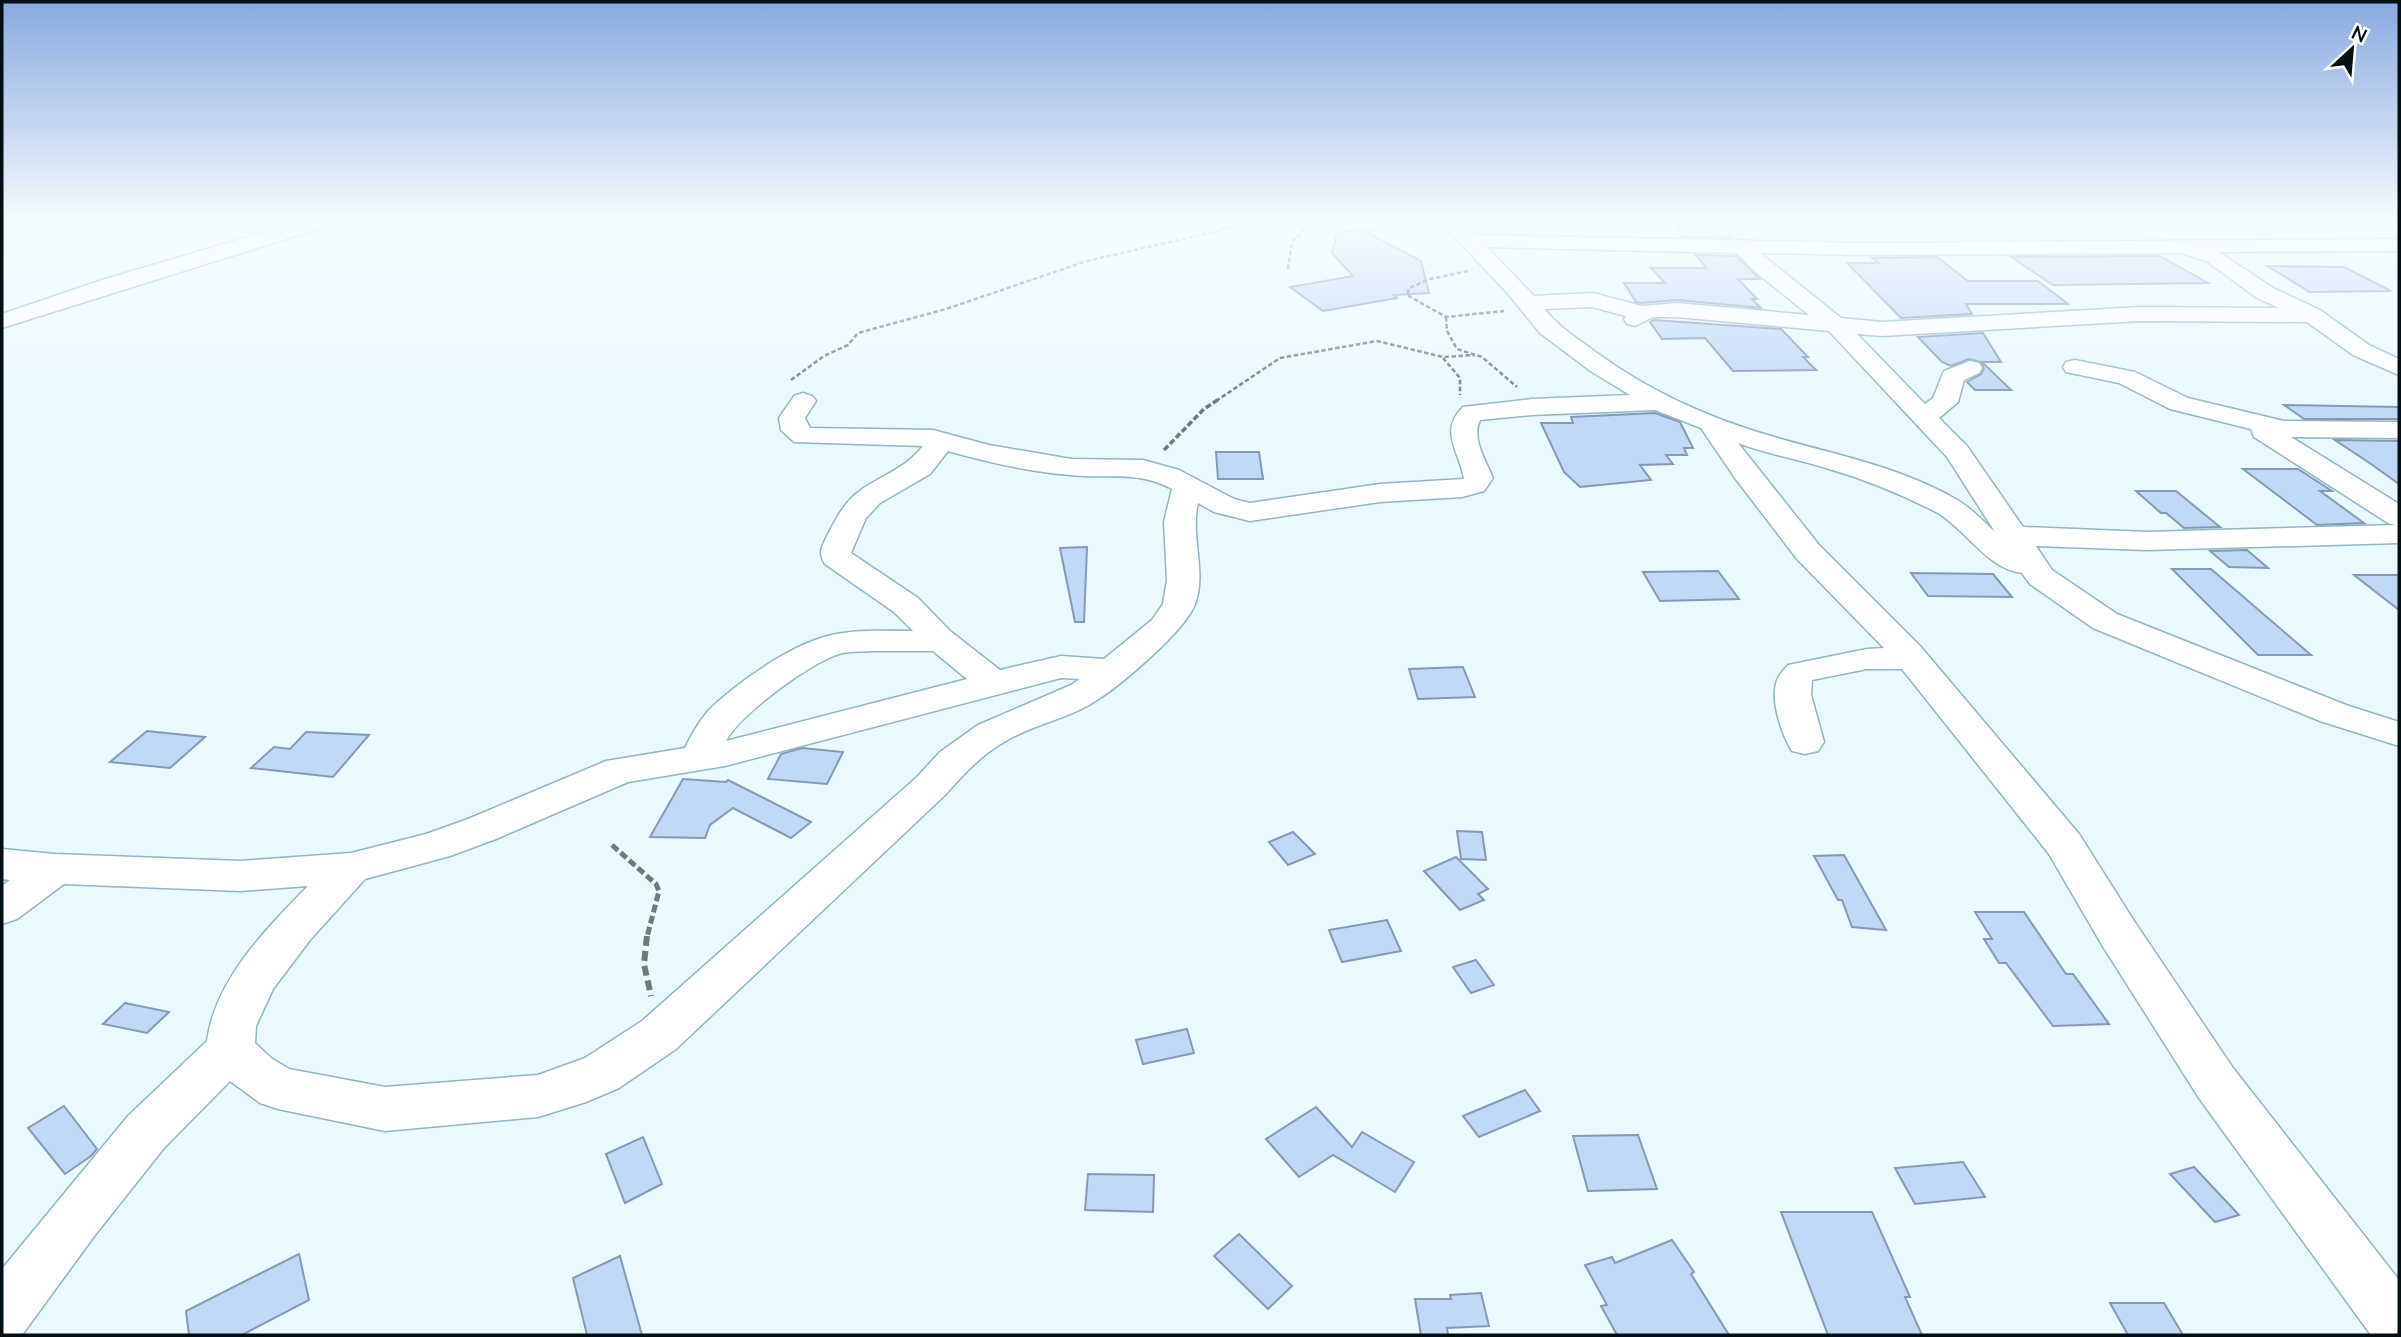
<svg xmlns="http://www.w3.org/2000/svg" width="2401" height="1337" viewBox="0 0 2401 1337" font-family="'Nunito Sans',sans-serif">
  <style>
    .building { fill: #c0d9f7; stroke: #8499b4; stroke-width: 2 }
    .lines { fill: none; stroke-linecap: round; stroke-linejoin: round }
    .street-casing { stroke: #8fb6c3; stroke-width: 3 }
    .path-far3 { stroke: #6c7b80; stroke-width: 2.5; stroke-dasharray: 4.5 2.5; stroke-linecap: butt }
    .path-far2 { stroke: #6c7b80; stroke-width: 3.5; stroke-dasharray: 6 2.5; stroke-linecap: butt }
    .path-far1 { stroke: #6c7b80; stroke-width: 5; stroke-dasharray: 8 3.5; stroke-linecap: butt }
    .path { stroke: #6c7b80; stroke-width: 6; stroke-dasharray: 10 5; stroke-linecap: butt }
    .street { fill: #fff; fill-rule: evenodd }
  </style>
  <rect width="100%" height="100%" fill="#e9f9fe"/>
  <g class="building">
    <path d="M1674,225H1723L1733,238L1682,237Z"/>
    <path d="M1354,230L1368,233L1421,261L1429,293L1394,295L1397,298L1323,311L1290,287L1353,276L1332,253L1337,234Z"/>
    <path d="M1696,255L1736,256L1760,279H1738L1757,299H1752L1761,308L1677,300L1642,303L1636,302L1624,283H1665L1651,268H1706Z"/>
    <path d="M2160,256L2208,283L2053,285L2011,257Z"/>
    <path d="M1937,257L1968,281H2038L2068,304H1966L1972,314L1901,318L1847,263H1879L1872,258Z"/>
    <path d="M2267,266L2344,267L2391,291L2310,292Z"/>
    <path d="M1654,320L1781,329L1808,357H1803L1816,370L1733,371L1705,338L1662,339L1650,322Z"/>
    <path d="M1983,333L2001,362H1982L2011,390H1975L1967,382L1981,374L1984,369L1981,362L1969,359L1951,366L1942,362L1918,337Z"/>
    <path d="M2284,405L2399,407V419H2304Z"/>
    <path d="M1655,413L1680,422L1693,448H1684L1687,455H1666L1673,464L1640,465L1651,480L1580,487L1564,472L1541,423H1573L1571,417Z"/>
    <path d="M2335,440L2399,441V484L2371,464Z"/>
    <path d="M1216,452H1259L1263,479H1218Z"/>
    <path d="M2243,469H2298L2332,491H2320L2364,523L2317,525Z"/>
    <path d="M2136,491H2176L2220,527L2184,528L2166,513H2161Z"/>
    <path d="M1087,547L1084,622H1075L1060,548Z"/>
    <path d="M2247,550L2268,568L2229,567L2210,551Z"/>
    <path d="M2172,569H2211L2311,655H2258Z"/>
    <path d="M1718,571L1739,599L1660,601L1643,572Z"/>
    <path d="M1911,573L1993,574L2012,597L1928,596Z"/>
    <path d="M2354,575H2399V610Z"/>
    <path d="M1463,667L1475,697L1418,699L1409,669Z"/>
    <path d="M147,731L156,732L205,737L170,768L110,762Z"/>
    <path d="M306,732L369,735L333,777L251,768L274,747L290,749Z"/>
    <path d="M802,748L843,752L827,784L768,779L781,754Z"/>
    <path d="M683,779L726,782L728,780L811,822L791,838L733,808L710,825L705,838L650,837Z"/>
    <path d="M1457,831L1482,832L1486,860L1461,859Z"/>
    <path d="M1293,832L1315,854L1288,865L1269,842Z"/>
    <path d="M1844,855L1886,930L1852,927L1842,900H1838L1814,856Z"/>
    <path d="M1456,857L1488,889L1478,894L1484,900L1460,910L1424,871Z"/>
    <path d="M1975,912H2024L2066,974H2073L2109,1024L2053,1026L2006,963H1999L1984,939H1992Z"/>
    <path d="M1387,920L1401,951L1342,962L1329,930Z"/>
    <path d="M1476,960L1494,985L1471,993L1453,967Z"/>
    <path d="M125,1003L169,1012L147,1033L103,1024Z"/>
    <path d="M1187,1029L1194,1053L1143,1064L1136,1040Z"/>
    <path d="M1525,1090L1540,1111L1479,1137L1463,1116Z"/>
    <path d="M64,1106L97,1149L91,1156L65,1174L28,1128Z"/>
    <path d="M1316,1107L1352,1147L1362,1132L1414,1162L1395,1192L1333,1155L1299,1177L1266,1139Z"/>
    <path d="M1638,1135L1657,1189L1588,1191L1573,1136Z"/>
    <path d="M643,1137L662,1184L625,1203L606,1154Z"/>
    <path d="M1963,1162L1985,1197L1915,1204L1895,1168Z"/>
    <path d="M2194,1167L2239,1215L2215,1222L2170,1174Z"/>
    <path d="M1088,1174L1154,1175L1153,1212L1085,1210Z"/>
    <path d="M1781,1212H1872L1910,1297H1905L1922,1335H1828Z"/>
    <path d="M1239,1234L1292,1286L1268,1309L1214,1256Z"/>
    <path d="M1672,1240L1694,1272L1691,1274L1729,1335H1617L1601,1306L1607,1305L1585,1265L1612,1257L1615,1263Z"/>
    <path d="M299,1254L309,1300L242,1335H189L186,1311Z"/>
    <path d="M620,1256L642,1335H587L573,1278Z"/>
    <path d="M1481,1293L1489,1326L1447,1328L1448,1335H1421L1415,1299H1451L1450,1295Z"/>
    <path d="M2110,1303H2164L2183,1335H2128Z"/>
  </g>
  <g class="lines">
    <defs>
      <g id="street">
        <path d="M295,223H327L324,227L2,328V314L102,280Z"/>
        <path d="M1359,223H1379L1380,225L1370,231L1363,229Z"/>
        <path d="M1461,226L1468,228L1475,235L1862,243L2399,239V251L2219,252L2273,288L2320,310L2369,345L2399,359V375L2353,355L2307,322L2140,321L1882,336L1857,334L1925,404L1933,398L1944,371L1970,361L1979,363L1982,368L1979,373L1964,380L1958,402L1939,418L1967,446L2023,527L2147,532L2395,525L2388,523L2254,437L2251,429L2170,409L2119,383L2066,372L2063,367L2066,362L2075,360L2135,372L2188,398L2284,421L2399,422V438L2291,437L2399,504V543L2147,550L2036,546L2052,570L2117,614L2346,705L2399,722V746L2320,721L2093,628L2030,584L2022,573C1987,569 1965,528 1936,512C1901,494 1864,479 1826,468C1797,459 1767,454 1738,443L1819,545L1920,646L2079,834L2134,921L2233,1068L2399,1280V1335H2371L2199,1098L2102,945L2049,854L1902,669H1867L1812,680L1811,695L1824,742L1818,751L1805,754L1792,751C1782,735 1771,703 1776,684C1777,676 1783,671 1788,665L1867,649L1884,648L1797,559L1735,478L1701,428L1655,410L1532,415L1480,420C1471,438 1486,461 1493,478L1484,491L1462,497L1380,502L1250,521L1214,512L1198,503C1190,537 1207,572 1195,604C1186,630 1121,685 1097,700C1069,719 1033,724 1004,742C981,755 962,776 945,795L676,1049L619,1088L586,1102L538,1117L385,1131L278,1109L260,1103L230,1081L164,1148L95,1235L22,1335H2V1269L128,1116L207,1041C215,980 266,929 308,886L240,891L64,884L17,919L2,924V886L10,880L2,879V849L55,854L240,861L351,853L426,834L468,819L606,761L685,748C691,735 699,722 708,711C736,683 793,643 832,635C858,629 886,631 913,631L894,612L825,564C817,552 823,545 828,534C837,517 845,501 861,490C884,474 905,469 923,446L794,442L781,430L779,418L794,396L803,393L812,396L816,401L805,418L810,428L933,430L989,445L1071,459L1143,460L1179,470L1234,499L1250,503L1380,484L1464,479C1460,453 1438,431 1463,407L1532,399L1630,395L1592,372L1540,333L1509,295L1454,236L1451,232L1454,228ZM1487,247L1737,253L1753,270L1809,315L1677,303L1642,306L1593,293L1534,296ZM1760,253L1862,255L2182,253L2208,262L2257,298L2279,308L2140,307L1882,322L1841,318ZM1592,307L1626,316L1624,319L1627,324L1635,326L1653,317H1677L1829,331L1947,457L1995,532C1984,522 1972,509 1959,501C1902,467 1836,455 1774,437C1711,419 1649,391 1597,353C1578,339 1559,327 1544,309ZM948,451C987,462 1030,472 1071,475C1108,479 1138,470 1172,489L1164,522L1167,580L1163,604L1152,620L1104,659L1061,656L1000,670L950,631L918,598L851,553L866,518L880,503L930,474ZM872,651H933L967,679L726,741C739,715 810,663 839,654C849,651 861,652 872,651ZM1061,678L1080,679L1071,685L978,725L940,752L917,777L642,1021L585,1058L538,1075L385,1087L289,1069L271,1058L255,1043L256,1026L273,989L310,940L365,879L450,856L496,839L628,782L725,766Z"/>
      </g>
    </defs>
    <use href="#street" class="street-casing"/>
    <g class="path-far3">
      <path d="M1288,269L1292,242L1311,223"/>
      <path d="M1468,271L1430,279L1409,288L1407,295L1446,317L1504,311"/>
      <path d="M1446,317L1447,331L1457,349L1482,357L1517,387"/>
      <path d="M1443,358L1460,378V395"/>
      <path d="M791,380L824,356L848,345L858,333L946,309L1087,261L1252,223"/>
      <path d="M1216,401L1280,358L1377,341L1443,357L1475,355"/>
    </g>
    <path class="path-far2" d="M1164,450L1204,409L1219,399"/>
    <path class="path-far1" d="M612,845L656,884L659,891L647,937"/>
    <path class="path" d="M647,936L644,964L651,996"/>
    <use href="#street" class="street"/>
  </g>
  <linearGradient id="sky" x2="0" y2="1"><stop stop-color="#89a9df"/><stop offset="0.54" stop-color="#f5fcff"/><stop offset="1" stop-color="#f5fcff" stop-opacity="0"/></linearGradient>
  <rect width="2401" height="410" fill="url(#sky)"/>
  <rect width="2401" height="1337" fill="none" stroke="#020f14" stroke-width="7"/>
  <g transform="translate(2352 49) rotate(26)" stroke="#ffffff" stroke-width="5" paint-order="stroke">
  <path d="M0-5L12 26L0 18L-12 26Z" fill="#020f14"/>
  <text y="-10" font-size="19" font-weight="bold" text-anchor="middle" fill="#020f14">N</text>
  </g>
</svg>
